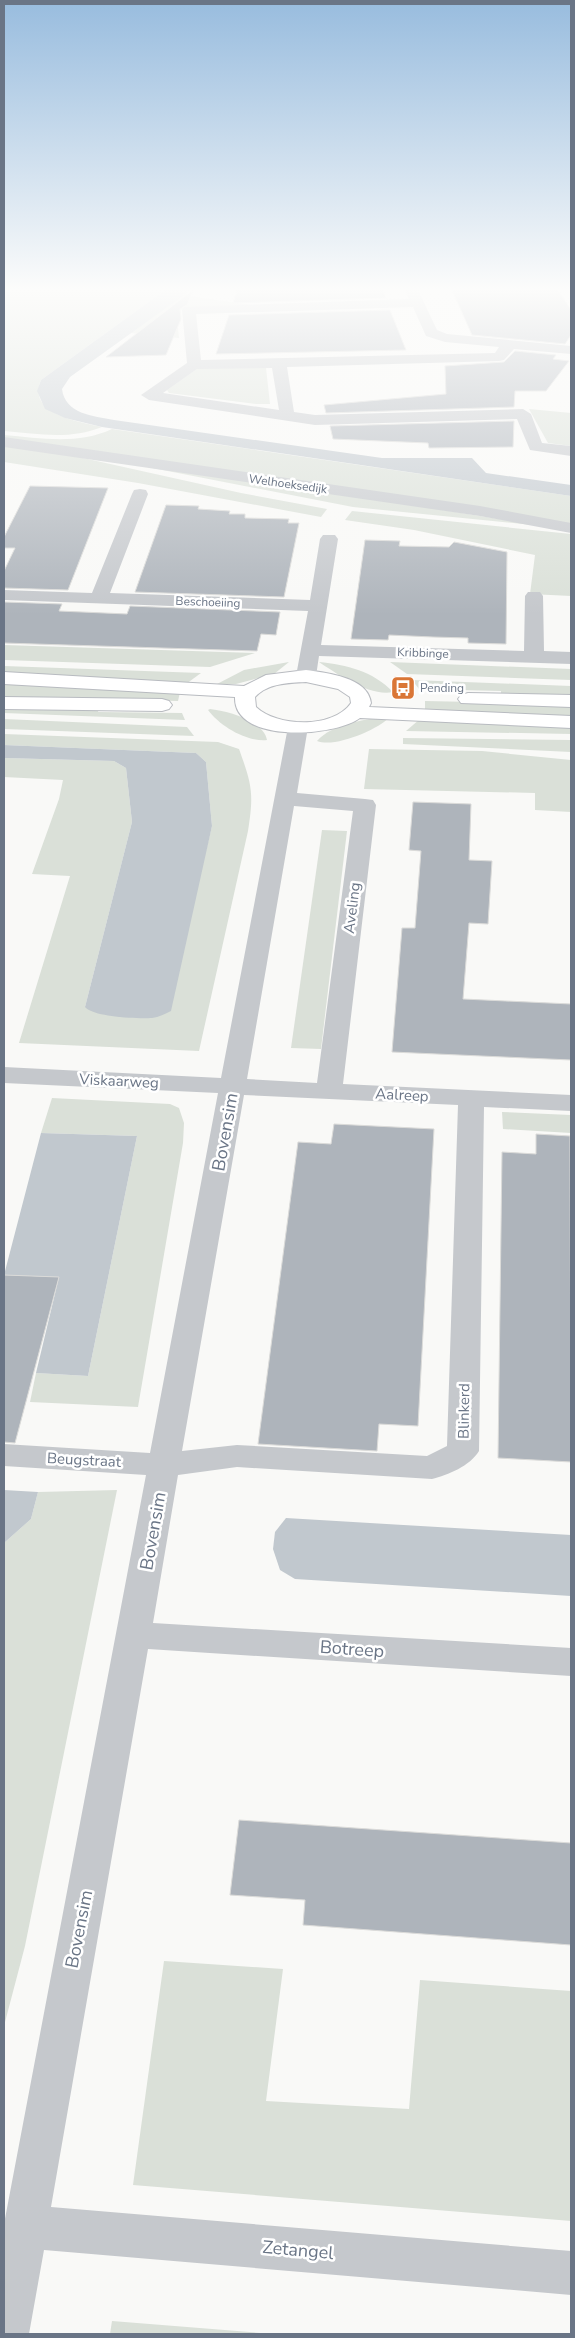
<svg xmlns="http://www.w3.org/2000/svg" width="575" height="2338" viewBox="0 0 575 2338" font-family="'Nunito Sans',sans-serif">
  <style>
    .green { fill: #dae0d8 }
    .water { fill: #c1c8ce }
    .building { fill: #aeb4bb; stroke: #dbdbd9 }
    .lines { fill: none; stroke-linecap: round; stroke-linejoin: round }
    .secondary-casing { stroke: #b8bbc0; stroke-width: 2 }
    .minor { fill: #c5c8cc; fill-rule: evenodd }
    .secondary { fill: #fff; fill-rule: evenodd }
    .labels { text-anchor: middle; stroke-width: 5; stroke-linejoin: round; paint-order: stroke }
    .far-street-label { font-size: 12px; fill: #6a7586; stroke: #fff }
    .far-poi-label { font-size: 12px; fill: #6a7586; stroke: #fff; text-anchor: start }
    .street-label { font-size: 15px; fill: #6a7586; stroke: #fff }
    .near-street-label { font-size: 18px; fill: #6a7586; stroke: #fff }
  </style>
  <rect width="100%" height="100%" fill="#f9f9f7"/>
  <g class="green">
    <path d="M4,288H168L41,380C26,414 80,422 102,427C70,440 38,434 4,431Z"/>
    <path d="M183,295L251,305L176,310L179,338L131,333Z"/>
    <path d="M201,366H258L266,368L270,404H256L169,393L167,390Z"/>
    <path d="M529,409L571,413V446L548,443Z"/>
    <path d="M112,429L571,496V525L4,440V435C40,438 78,445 112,429Z"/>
    <path d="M4,445L56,452L241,493L327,509L321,517L138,483L4,462Z"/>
    <path d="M147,467L380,500L543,526L353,507Z"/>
    <path d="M352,511L571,534V596L530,594L535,555L414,530L345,520Z"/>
    <path d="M4,645L255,653L210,667L4,660Z"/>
    <path d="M289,662L274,674L236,684H217L244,670Z"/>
    <path d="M319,662C347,665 373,671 393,692C370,697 337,674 319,662Z"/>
    <path d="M390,662L571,669V680L407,674Z"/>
    <path d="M4,666L201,673L186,684L4,674Z"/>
    <path d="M412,680L571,686V696H501V691L419,689Z"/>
    <path d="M4,683L180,692L178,701L4,698Z"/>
    <path d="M425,701L571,704V719L425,710Z"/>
    <path d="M4,707H99L98,712L182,713L185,720L4,713Z"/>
    <path d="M210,709C227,711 263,720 267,740C246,742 220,726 208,710Z"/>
    <path d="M390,717C377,730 335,748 317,741C331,724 369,718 390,717Z"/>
    <path d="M4,719L187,727L194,736L4,729Z"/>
    <path d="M420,719L571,728V734L406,731Z"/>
    <path d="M4,734L218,742L239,749C252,785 254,793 248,831L199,1051L19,1043L70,876L32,874L59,799L63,780L4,777V758L114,761L126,768L132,822L85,1007L200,875L212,826L206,762L196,753L4,745Z"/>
    <path d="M403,738L571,740V752L403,744Z"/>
    <path d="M369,749L482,751L571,760V812L535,810V793L364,789Z"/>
    <path d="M322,830L347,831L321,1049L291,1048Z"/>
    <path d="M52,1098L170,1104L179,1108L184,1123L183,1143L138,1407L30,1402L36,1373L88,1376L137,1136L41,1133Z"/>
    <path d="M502,1112L571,1115V1133L503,1129Z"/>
    <path d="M117,1490L25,1946L4,2026V1543L31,1519L38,1492Z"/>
    <path d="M164,1961L283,1969L266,2101L409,2109L420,1980L571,1991V2221L133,2185Z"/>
    <path d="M112,2321L274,2334H110Z"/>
  </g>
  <g class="water">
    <path d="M168,288H194L70,377L62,389C65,414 93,416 114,420L382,458H472L486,473L571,485V496L102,427L65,418L45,409L37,391L41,380Z"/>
    <path d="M4,745L196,753L206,762L212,826L171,1011C165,1014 159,1017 152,1018C138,1019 93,1017 85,1007L132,822L126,768L114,761L4,758Z"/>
    <path d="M41,1133L137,1136L88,1376L36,1373L59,1277L4,1275Z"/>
    <path d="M4,1490L38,1492L31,1519L4,1543Z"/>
    <path d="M286,1518L571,1535V1596L295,1579L280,1570L273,1549L275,1532Z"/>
  </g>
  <g class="building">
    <path d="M238,288H382L386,298L233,303Z"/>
    <path d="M451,288H557L571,310V335L565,344L472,335Z"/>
    <path d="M193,290L187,305L180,309L181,319L166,355L106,357Z"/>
    <path d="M390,310L406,350L216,354L229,315Z"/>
    <path d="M515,351L556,355L553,359L569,361L546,391H515L514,407L326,413L324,405L446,394L445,366L504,362Z"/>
    <path d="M514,421L513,447L429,448L428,443L333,439L330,426Z"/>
    <path d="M30,486L108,488L68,590L4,588V571L15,548H4V537Z"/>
    <path d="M166,505L199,506L198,509L230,511L229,514H245V518L289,519L288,523H299L284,597L135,592Z"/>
    <path d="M365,540L400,541L399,546L449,547L454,542L507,552L506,644L468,643V638L433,637L389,635L388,640L351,639Z"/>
    <path d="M4,602L62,604L59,611L127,614L130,606L280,612L276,635L261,634L257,651L4,643Z"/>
    <path d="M413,802L471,804L469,860L492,861L488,924L469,923L463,999L571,1004V1060L392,1052L402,928H415L421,851L409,850Z"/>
    <path d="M334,1124L434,1129L418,1426L379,1424L377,1451L258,1444L298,1142L331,1144Z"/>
    <path d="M536,1134L570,1136L571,1462L498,1458L502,1152L536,1154Z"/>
    <path d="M4,1275L59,1277L15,1443L4,1442Z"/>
    <path d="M239,1820L571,1843V1945L303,1925L305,1900L230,1895Z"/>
  </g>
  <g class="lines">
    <defs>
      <g id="secondary">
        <path d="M306,670C327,673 368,677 371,703L369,707L571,716V728L360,718C335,737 233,744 235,697L4,684V672L244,686L266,675ZM306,682L338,689L350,697L351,703C333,729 277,727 256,707L255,697C268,683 288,683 306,682Z"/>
        <path d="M468,693L571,695V707L461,703L458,699L461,695Z"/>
        <path d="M4,697L162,699L169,701L172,705L169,709L162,711L4,709Z"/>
      </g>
    </defs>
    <use href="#secondary" class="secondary-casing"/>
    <g class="minor">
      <path d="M405,288H417L437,330L447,334L571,346V354L514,349L504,360L499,361L287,367L294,412L315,415L523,409L531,414L542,443L571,446V456L530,450L517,419L315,425L149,400L141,395L187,363L182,310L184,307L409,299ZM413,307L426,336L445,342L499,347L495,353L201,360L196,314ZM272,368L279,410L163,393L197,369Z"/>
      <path d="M4,437L480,506L571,523V533L480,516L4,447Z"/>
      <path d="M140,489L146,490L148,494L110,593L310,600L320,539L323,535H335L338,539L321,645L524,651L525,596L528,592H540L543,596L544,651L571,652V664L319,656L316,676L313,680L306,682L299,680L296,676L308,611L4,600V590L92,593L132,494L134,490Z"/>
      <path d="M298,721L305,723L308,727L297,793L365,799L373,800L376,805L343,1084L571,1095V1111L484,1107L479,1451C470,1466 448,1475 432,1479L237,1467L178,1475L153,1623L571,1648V1676L148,1649L51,2207L571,2251V2295L44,2250L29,2334H4V2224L146,1475L4,1466V1444L150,1453L218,1093L4,1083V1067L221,1078L288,727L291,723ZM294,806L353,811L317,1083L247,1079ZM244,1095L458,1105L447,1446L427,1456L237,1445L182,1451Z"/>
    </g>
    <use href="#secondary" class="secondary"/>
  </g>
  <linearGradient id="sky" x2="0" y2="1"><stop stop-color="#98bcde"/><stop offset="0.47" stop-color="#fcfcfb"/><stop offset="1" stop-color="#fcfcfb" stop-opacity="0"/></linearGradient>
  <rect width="575" height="615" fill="url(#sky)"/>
  <defs>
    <symbol id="bus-square" viewBox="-11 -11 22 22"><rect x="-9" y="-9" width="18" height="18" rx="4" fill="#da7636" stroke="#fff"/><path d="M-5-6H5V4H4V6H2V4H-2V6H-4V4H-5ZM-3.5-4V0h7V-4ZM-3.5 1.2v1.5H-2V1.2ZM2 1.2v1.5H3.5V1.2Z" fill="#fff"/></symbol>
  </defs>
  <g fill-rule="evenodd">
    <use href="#bus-square" x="389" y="674" width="28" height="28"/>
  </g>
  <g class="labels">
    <g class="far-street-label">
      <text transform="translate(288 484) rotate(8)" y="4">Welhoeksedijk</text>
      <text transform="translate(208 602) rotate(2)" y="4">Beschoeiing</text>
      <text transform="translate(423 653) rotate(2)" y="4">Kribbinge</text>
    </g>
    <g class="far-poi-label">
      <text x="420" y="692">Pending</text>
    </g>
    <g class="street-label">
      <text transform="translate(352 908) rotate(-83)" y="5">Aveling</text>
      <text transform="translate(119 1081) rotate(3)" y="5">Viskaarweg</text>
      <text transform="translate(402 1095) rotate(3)" y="5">Aalreep</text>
      <text transform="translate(464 1411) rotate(-89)" y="5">Blinkerd</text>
      <text transform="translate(84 1460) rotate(3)" y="5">Beugstraat</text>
    </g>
    <g class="near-street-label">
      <text transform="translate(225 1132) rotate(-80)" y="6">Bovensim</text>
      <text transform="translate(153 1531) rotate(-80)" y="6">Bovensim</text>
      <text transform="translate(352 1649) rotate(4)" y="6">Botreep</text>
      <text transform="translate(79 1929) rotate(-79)" y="6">Bovensim</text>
      <text transform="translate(298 2250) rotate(5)" y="6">Zetangel</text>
    </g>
  </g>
  <rect width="575" height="2338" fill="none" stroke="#6a7586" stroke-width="10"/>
</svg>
